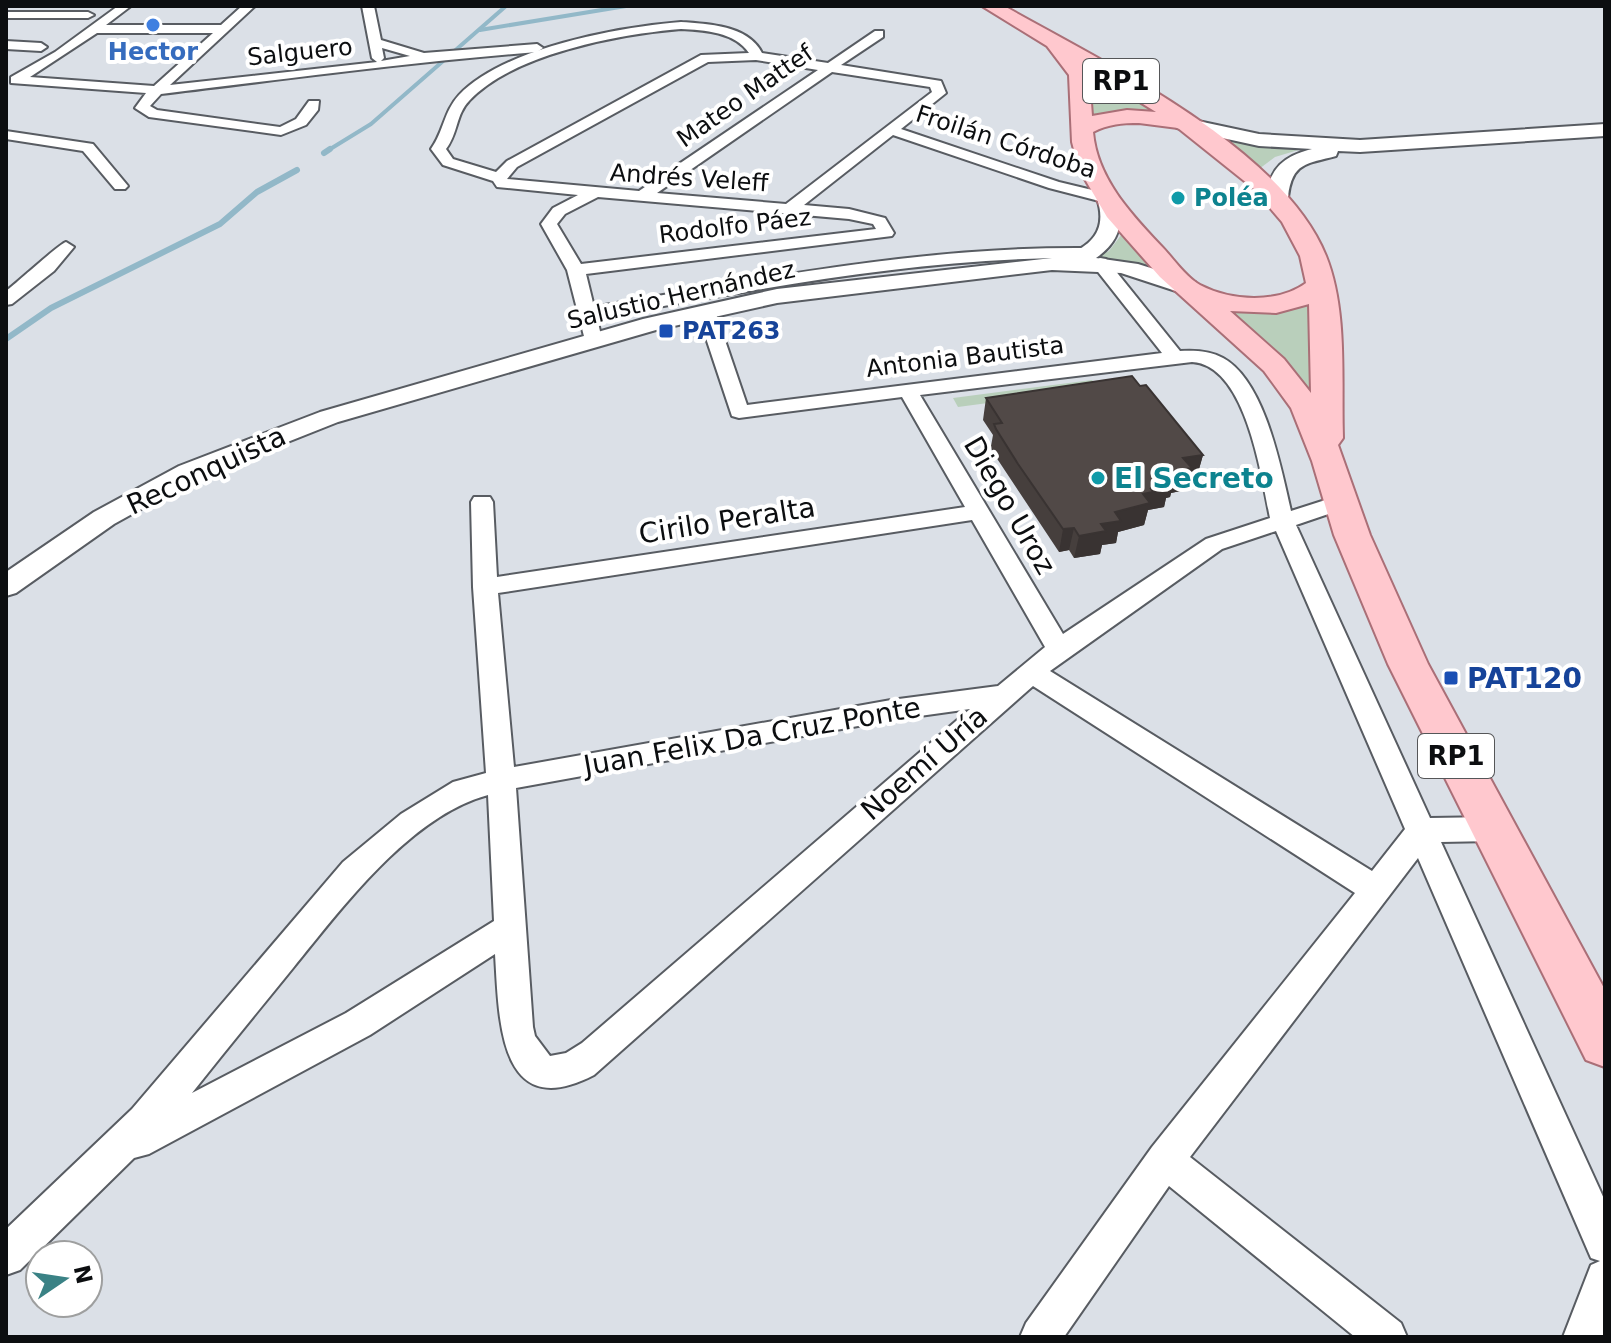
<svg xmlns="http://www.w3.org/2000/svg" width="1611" height="1343" viewBox="0 0 1611 1343" font-family="'DejaVu Sans',sans-serif">
  <style>
    .green { fill: #b9cfbb }
    .lines { fill: none; stroke-linecap: round; stroke-linejoin: round }
    .stream-far1 { stroke: #92b8c8; stroke-width: 4 }
    .stream { stroke: #92b8c8; stroke-width: 6 }
    .minor-casing { stroke: #585c62; stroke-width: 4 }
    .tertiary-casing { stroke: #585c62; stroke-width: 4 }
    .secondary-casing { stroke: #585c62; stroke-width: 4 }
    .primary-casing { stroke: #aa6f77; stroke-width: 4 }
    .minor { fill: #fff; fill-rule: evenodd }
    .tertiary { fill: #fff; fill-rule: evenodd }
    .secondary { fill: #fff; fill-rule: evenodd }
    .primary { fill: #ffc8ce; fill-rule: evenodd }
    .wall { fill: #463f3d }
    .shaded-wall { fill: #393332 }
    .building { fill: #514947; stroke: #393332; stroke-width: 2 }
    .shop-dot { fill: #3f7fe0; stroke: #fff; stroke-width: 3 }
    .culture-dot { fill: #0f9aa8; stroke: #fff; stroke-width: 3 }
    .transit-dot { fill: #1a4fb4; stroke: #fff; stroke-width: 3 }
    .labels { text-anchor: middle; stroke-width: 8; stroke-linejoin: round; paint-order: stroke }
    .far-shop-label { font-size: 24px; font-weight: bold; fill: #366cbe; stroke: #fff }
    .far-street-label { font-size: 24px; fill: #0c0e10; stroke: #fff }
    .far-culture-label { font-size: 24px; font-weight: bold; fill: #0d838f; stroke: #fff; text-anchor: start }
    .far-transit-label { font-size: 24px; font-weight: bold; fill: #164399; stroke: #fff; text-anchor: start }
    .shield { fill: #fff; stroke: #555658; stroke-width: 2 }
    .shield-label { font-size: 26px; font-weight: bold; fill: #0c0e10 }
    .street-label { font-size: 28px; fill: #0c0e10; stroke: #fff }
    .culture-label { font-size: 28px; font-weight: bold; fill: #0d838f; stroke: #fff; text-anchor: start }
    .transit-label { font-size: 28px; font-weight: bold; fill: #164399; stroke: #fff; text-anchor: start }
  </style>
  <rect width="100%" height="100%" fill="#dbe0e7"/>
  <g class="green">
    <path d="M1075,58L1161,115L1118,112L1088,116Z"/>
    <path d="M1203,130L1305,148L1275,157L1259,169Z"/>
    <path d="M1122,234L1157,272L1128,263L1095,258L1109,251Z"/>
    <path d="M1308,297L1315,406L1217,306Z"/>
    <path d="M1092,380L1099,388L958,407L953,398Z"/>
  </g>
  <g class="lines">
    <g class="stream-far1">
      <path d="M480,30L626,6"/>
      <path d="M327,151L371,124L506,6"/>
    </g>
    <g class="stream">
      <path d="M324,153L330,149"/>
      <path d="M6,339L51,308L220,224L257,192L297,170"/>
    </g>
    <defs>
      <g id="minor">
        <path d="M118,6H131L106,25H221L242,6H255L170,85L377,62L372,58L362,6H374L381,40L424,53L537,44L543,48L537,52C411,62 286,79 161,94L150,106L157,110L280,127L296,119L309,101H319L318,110L306,125L281,135L149,117L135,108L146,93L11,83V77L55,52ZM97,33H213L154,86L30,77ZM382,48L410,56L381,61L384,58Z"/>
        <path d="M6,12H88L94,15L88,18H6Z"/>
        <path d="M681,22C708,24 748,25 762,53L828,63L875,31H883V37L841,65L941,81L946,93L901,129L1059,182L1113,195L1115,198L1107,203L1049,188L893,135L804,205L849,209L885,218L894,233L892,236L586,274L594,307C758,279 924,246 1091,248L1099,253L1091,258C925,256 760,289 597,318L602,340L593,346L586,344L567,270L541,224L553,208L578,195L497,187L493,181L443,165L431,149C444,131 444,111 459,95C504,48 618,27 681,22ZM681,29C704,30 735,32 749,53L701,55L507,161L496,172L453,159L446,149C458,134 456,114 469,101C512,54 620,34 681,29ZM756,60L818,70L639,191L507,179L517,167L708,62ZM832,72L930,87L932,92L786,204L657,193ZM598,197L849,219L873,224L876,229L581,264L557,224L565,214Z"/>
        <path d="M6,41L41,43L47,47L41,51L6,49Z"/>
        <path d="M6,131L93,144L128,186L125,189H115L83,151L6,139Z"/>
        <path d="M66,242L74,247L54,271L12,304L6,305V291C17,283 59,244 66,242Z"/>
        <path d="M1100,258L1106,259L1180,351C1194,350 1211,351 1223,358C1265,381 1281,468 1291,511L1341,495L1349,497L1352,502L1349,507L1296,525L1430,818L1493,817L1503,821L1508,829L1503,837L1493,841L1441,842L1605,1201L1603,1337H1563L1591,1265L1600,1261L1591,1258L1418,858L1190,1157L1401,1323L1407,1337H1355L1169,1186L1064,1337H1020L1026,1323L1152,1147L1355,893L1033,686L594,1075C498,1125 499,1018 495,954L370,1035L149,1154L134,1158L20,1270L6,1275V1229L132,1109L343,862L401,814L453,782L486,773L473,587L471,502L474,497H490L493,502L497,577L965,507L902,397L739,418L732,416L697,311L706,306L715,311L747,405L1162,353L1091,263ZM1192,362C1246,365 1261,475 1270,518L1206,539L1063,634L920,395ZM972,520L1045,647L998,686L891,700L514,767L498,593ZM1276,531L1405,829L1372,871L1050,671L1222,549ZM970,709L582,1043L566,1053L550,1056L535,1036L533,1027L516,788L891,720ZM488,795L494,921L346,1013L192,1093C225,1051 259,1010 293,968C342,908 410,816 488,795Z"/>
      </g>
      <path id="tertiary" d="M1107,192L1117,198C1125,224 1118,243 1096,258L1138,264L1195,282L1198,287L1195,292H1179L1121,273L1052,270L777,303L656,330L338,422L197,478L114,524L16,593L6,596V572L94,512L179,466L320,412L643,319L777,289L1061,257C1091,247 1108,231 1097,198Z"/>
      <path id="secondary" d="M1184,118L1259,134L1360,140L1605,124V136L1360,152L1338,151L1336,156C1307,164 1292,162 1288,197L1277,203L1266,197C1270,168 1284,156 1312,149L1259,146L1177,128L1174,124Z"/>
      <path id="primary" d="M982,6H1004C1103,62 1282,147 1326,256C1348,311 1341,380 1343,438L1338,445L1370,535L1428,664L1605,990V1067L1586,1060L1388,664L1334,535L1312,461L1291,408L1264,371L1160,277L1107,217L1079,169L1072,142L1069,75L1047,46ZM1083,67L1156,112L1127,110L1092,116L1089,75ZM1139,123L1178,128L1253,188L1282,222L1300,256L1306,283C1277,304 1231,301 1200,285C1187,278 1175,261 1165,250C1134,217 1097,180 1093,132C1108,124 1123,123 1139,123ZM1309,304L1311,393L1284,359L1230,311L1276,313Z"/>
    </defs>
    <use href="#minor" class="minor-casing"/>
    <use href="#tertiary" class="tertiary-casing"/>
    <use href="#secondary" class="secondary-casing"/>
    <use href="#primary" class="primary-casing"/>
    <use href="#minor" class="minor"/>
    <use href="#tertiary" class="tertiary"/>
    <use href="#secondary" class="secondary"/>
    <use href="#primary" class="primary"/>
  </g>
  <path class="wall" d="M986,398L1203,455L1197,476L1189,478L1185,490L1171,493L1170,497L1166,498L1164,507L1148,510L1144,525L1118,532L1116,543L1102,545L1100,554L1074,558L1069,550L1059,552L992,451L991,446L993,435L983,420Z"/>
  <g class="shaded-wall">
    <path d="M1203,455L1197,476L1189,478L1185,490L1171,493L1170,497L1166,498L1164,507L1148,510L1144,525L1118,532L1116,543L1102,545L1100,554L1074,558L1079,536L1101,524L1115,512L1151,489L1164,477L1183,458Z"/>
    <path d="M1074,528L1069,550L1059,552L1063,529Z"/>
  </g>
  <path class="building" d="M1132,376L1140,386L1146,385L1203,455L1183,458L1192,468L1173,471L1176,475L1164,477L1170,485L1151,489L1153,492L1143,494L1150,503L1115,512L1121,521L1101,524L1106,531L1079,536L1074,528L1063,529L1018,464L996,429L994,424L1002,423L986,398Z"/>
  <circle class="shop-dot" cx="153" cy="25" r="8"/>
  <g class="culture-dot">
    <circle cx="1178" cy="198" r="8"/>
    <circle cx="1098" cy="478" r="8"/>
  </g>
  <g class="transit-dot">
    <rect x="658" y="323" width="16" height="16" rx="4"/>
    <rect x="1443" y="670" width="16" height="16" rx="4"/>
  </g>
  <g class="labels">
    <g class="far-shop-label">
      <text x="153" y="60">Hector</text>
    </g>
    <g class="far-street-label">
      <text transform="translate(300 52) rotate(-6)" y="8">Salguero</text>
      <text transform="translate(745 96) rotate(-35)" y="8">Mateo Mattef</text>
      <text transform="translate(1006 142) rotate(18)" y="8">Froilán Córdoba</text>
      <text transform="translate(689 178) rotate(4)" y="8">Andrés Veleff</text>
      <text transform="translate(735 226) rotate(-7)" y="8">Rodolfo Páez</text>
      <text transform="translate(681 295) rotate(-13)" y="8">Salustio Hernández</text>
      <text transform="translate(965 357) rotate(-7)" y="8">Antonia Bautista</text>
    </g>
    <g class="far-culture-label">
      <text x="1194" y="206">Poléa</text>
    </g>
    <g class="far-transit-label">
      <text x="682" y="339">PAT263</text>
    </g>
    <g class="shield">
      <rect x="1083" y="59" width="76" height="44" rx="6"/>
      <rect x="1418" y="734" width="76" height="44" rx="6"/>
    </g>
    <g class="shield-label">
      <text x="1121" y="90">RP1</text>
      <text x="1456" y="765">RP1</text>
    </g>
    <g class="street-label">
      <text transform="translate(206 470) rotate(-25)" y="10">Reconquista</text>
      <text transform="translate(1010 505) rotate(60)" y="10">Diego Uroz</text>
      <text transform="translate(727 520) rotate(-9)" y="10">Cirilo Peralta</text>
      <text transform="translate(752 736) rotate(-10)" y="10">Juan Felix Da Cruz Ponte</text>
      <text transform="translate(924 763) rotate(-41)" y="10">Noemí Uría</text>
    </g>
    <g class="culture-label">
      <text x="1114" y="488">El Secreto</text>
    </g>
    <g class="transit-label">
      <text x="1467" y="688">PAT120</text>
    </g>
  </g>
  <rect width="1611" height="1343" fill="none" stroke="#0c0e10" stroke-width="16"/>
  <g transform="translate(64 1279) rotate(77)"><circle r="38" fill="#ffffff" stroke="#9e9f9f" stroke-width="2"/>
  <path d="M0-6L14 30L0 20L-14 30Z" fill="#3a8285"/>
  <text y="-12" font-size="22" font-weight="bold" text-anchor="middle" fill="#0c0e10">N</text>
  </g>
</svg>
